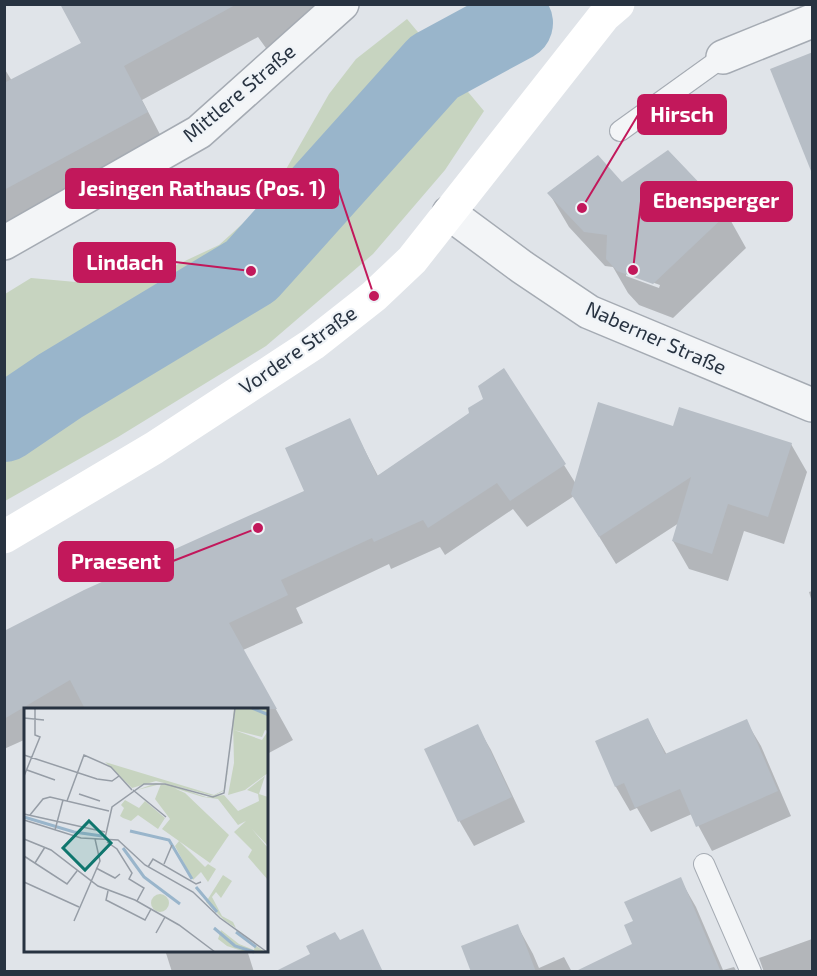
<svg xmlns="http://www.w3.org/2000/svg" width="817" height="976" viewBox="0 0 817 976" font-family="'Exo 2',sans-serif">
  <style>
    .green { fill: #c7d4c0 }
    .shadow { fill: #0003; fill-rule: evenodd }
    .lines { fill: none; stroke-linecap: round; stroke-linejoin: round }
    .river { stroke: #99b5cb; stroke-width: 76 }
    .building { fill: #b7bec6 }
    .service-casing { stroke: #a5abb3; stroke-width: 22 }
    .minor-casing { stroke: #a5abb3; stroke-width: 36 }
    .service { stroke: #f3f5f7; stroke-width: 20 }
    .minor { stroke: #f3f5f7; stroke-width: 33 }
    .secondary { stroke: #fff; stroke-width: 33 }
    .labels { text-anchor: middle; stroke-width: 4.5; stroke-linejoin: round; paint-order: stroke }
    .street-label { font-size: 20px; fill: #283341; stroke: #eff3f7 }
    .inset-river { fill: none; stroke: #99b5cb; stroke-width: 3 }
    .inset-road { fill: none; stroke: #969da6; stroke-width: 1.5 }
    .view { fill: #0f766e; fill-opacity: 0.15; stroke: #0f766e; stroke-width: 3 }
    .inset-edge { fill: none; stroke: #283341; stroke-width: 3 }
    .leader { fill: none; stroke: #c2185b; stroke-width: 2 }
    .callout-dot { fill: #c2185b; stroke: #eff3f7; stroke-width: 2 }
    .callout { fill: #c2185b; stroke: #c2185b; stroke-width: 2 }
    .callout-label { font-size: 21px; text-anchor: middle; font-weight: bold; fill: #fff }
  </style>
  <rect width="100%" height="100%" fill="#e0e4e9"/>
  <path class="green" d="M407,19L484,111L445,170L373,254L266,346L118,437L5,501V294L31,278L76,282H140L219,245L250,217L277,185L329,94L356,59Z"/>
  <g class="shadow">
    <path d="M83,4H342L276,62L258,37L142,100L166,146L4,234V68L12,81L83,44Z"/>
    <path d="M622,184L727,214L746,248L673,318L639,305L628,293L613,267L605,266L569,227L549,193ZM626,273L660,285L659,288L626,276Z"/>
    <path d="M504,370L576,484L674,428L791,444L807,472L784,544L744,531L728,581L689,569L673,541L679,523L616,564L574,496L527,527L513,509L445,555L440,547L391,569L389,564L296,608L303,623L243,650L293,740L267,754V709L86,707L82,709H26V743L24,740L4,749V633L306,492L349,420L378,476L471,414L485,400Z"/>
    <path d="M812,591V602L809,592Z"/>
    <path d="M648,720L667,755L746,721L761,746L791,816L712,851L692,814L651,832L637,808L630,811L616,787L597,742Z"/>
    <path d="M477,726L491,750L525,822L474,846L460,822L426,749Z"/>
    <path d="M680,879L696,907L723,970L734,967L737,972H578L634,945L635,922Z"/>
    <path d="M517,925L533,954L539,968L564,957L572,972H473Z"/>
    <path d="M812,939V972H764L759,958Z"/>
    <path d="M165,950H247L254,972H172Z"/>
  </g>
  <g class="lines">
    <path class="river" d="M4,424L60,386L251,271L434,67L515,23"/>
  </g>
  <g class="building">
    <path d="M60,4H237L124,66L148,112L4,190V83L81,43Z"/>
    <path d="M813,52V170L811,171L770,69Z"/>
    <path d="M668,150L728,213L653,284L617,271L606,259L607,235L584,232L547,193L598,155L622,182Z"/>
    <path d="M504,368L566,464L510,501L497,483L428,528L423,520L374,542L372,538L281,580L288,595L229,623L277,709H85L70,680L4,719V631L84,590L304,491L285,448L350,418L377,476L469,413L468,408L483,399L478,386Z"/>
    <path d="M598,402L673,426L679,407L792,443L768,517L728,504L712,554L672,541L691,477L599,537L571,494Z"/>
    <path d="M648,718L665,754L747,719L778,791L696,827L680,789L635,808L624,783L615,787L595,741Z"/>
    <path d="M478,724L512,797L458,822L424,749Z"/>
    <path d="M681,877L721,972H574L632,944L624,925L633,921L624,902Z"/>
    <path d="M518,924L536,972H471L461,946Z"/>
    <path d="M363,929L383,972H274L310,954L306,946L335,932L340,940Z"/>
  </g>
  <g class="lines">
    <defs>
      <g id="service">
        <path d="M620,131L723,57"/>
        <path d="M704,864L751,972"/>
      </g>
      <g id="minor">
        <path d="M723,57L812,21"/>
        <path d="M449,213L522,267L589,312L812,405"/>
        <path d="M4,243L199,132L342,4"/>
      </g>
    </defs>
    <use href="#service" class="service-casing"/>
    <use href="#minor" class="minor-casing"/>
    <use href="#service" class="service"/>
    <use href="#minor" class="minor"/>
    <path class="secondary" d="M4,537L154,448L313,344L374,296L412,260L604,16L618,4"/>
  </g>
  <g class="labels">
    <g class="street-label">
      <text transform="translate(239 93) rotate(-40)" y="7">Mittlere Straße</text>
      <text transform="translate(656 338) rotate(24)" y="7">Naberner Straße</text>
      <text transform="translate(298 350) rotate(-35)" y="7">Vordere Straße</text>
    </g>
  </g>
  <g transform="translate(24 708)">
    <rect width="244" height="244" fill="#e0e4e9"/>
    <path d="M210,0H244V23L241,22L238,29L210,22L238,32L244,23V65L221,82L204,87L210,55L209,14L205,48ZM81,54L190,87L200,82L205,55L201,82L190,88L132,73L108,80ZM241,68L235,86L244,89V138L228,121L244,140V172L224,149L228,142L210,124L222,113L214,117L194,91L179,89L150,80L161,85L205,127L186,155L138,121L146,111L131,91L137,76L113,82L132,75L147,77L182,89L200,87L214,103L235,93L234,86L223,82ZM101,92L115,100L121,93L141,110L134,121L114,107L107,113L99,110L96,108L100,100L97,97ZM155,133L181,159L184,156L192,161L184,174L177,164L169,172L151,138ZM199,167L208,173L197,190L192,184L188,189L198,208L209,214L212,220L200,212L182,194ZM127 195a9 9 0 1 1 18 0a9 9 0 1 1-18 0ZM197,222L215,236L230,242L231,237L241,244H221L203,238L194,231Z" fill="#c7d4c0"/>
    <path class="inset-river" d="M228,0L245,7M0,109L50,124L78,128M106,123L145,132L168,171M99,140L120,169L156,196M172,179L193,204M190,220L211,238L230,244M212,224L232,239"/>
    <path class="inset-road" d="M0,10L20,12M0,47L73,71L88,73L95,68M3,62L31,72M0,68L16,29L11,27V0M109,82L142,109M55,86L76,93M43,93L60,47L87,59L108,82M0,106L81,124M6,107L19,91L26,89L85,103M0,112L57,130L94,132L121,157L169,184L196,210L243,244M31,122L39,92M81,130L88,99L120,76H141L189,89L200,85L211,0M0,131L27,142L74,178L111,192L155,217L191,244M83,134L93,141L108,165L105,171L120,180L113,193M0,148L43,176L53,163M11,155L21,139M140,156L148,137M124,159L129,151L172,176L177,174M72,160L91,170L96,166M0,174L55,199M84,183L82,192L121,212L127,201M50,213L76,153L71,131M132,225L141,209"/>
    <path class="view" d="M65,113L87,135L61,162L39,140Z"/>
    <rect width="244" height="244" class="inset-edge"/>
  </g>
  <path class="leader" d="M582 208L638 115M374 296L338 188M633 270L641 201M251 271L175 262M258 528L173 561"/>
  <g class="callout-dot">
    <circle cx="582" cy="208" r="6"/>
    <circle cx="374" cy="296" r="6"/>
    <circle cx="633" cy="270" r="6"/>
    <circle cx="251" cy="271" r="6"/>
    <circle cx="258" cy="528" r="6"/>
  </g>
  <g class="callout">
    <rect x="638" y="95" width="88" height="39" rx="6"/>
    <rect x="66" y="169" width="272" height="39" rx="6"/>
    <rect x="641" y="182" width="151" height="39" rx="6"/>
    <rect x="74" y="243" width="101" height="39" rx="6"/>
    <rect x="59" y="542" width="114" height="39" rx="6"/>
  </g>
  <g class="callout-label">
    <text x="682" y="122">Hirsch</text>
    <text x="202" y="196">Jesingen Rathaus (Pos. 1)</text>
    <text x="716" y="208">Ebensperger</text>
    <text x="125" y="270">Lindach</text>
    <text x="116" y="569">Praesent</text>
  </g>
  <rect width="817" height="976" fill="none" stroke="#283341" stroke-width="12"/>
</svg>
